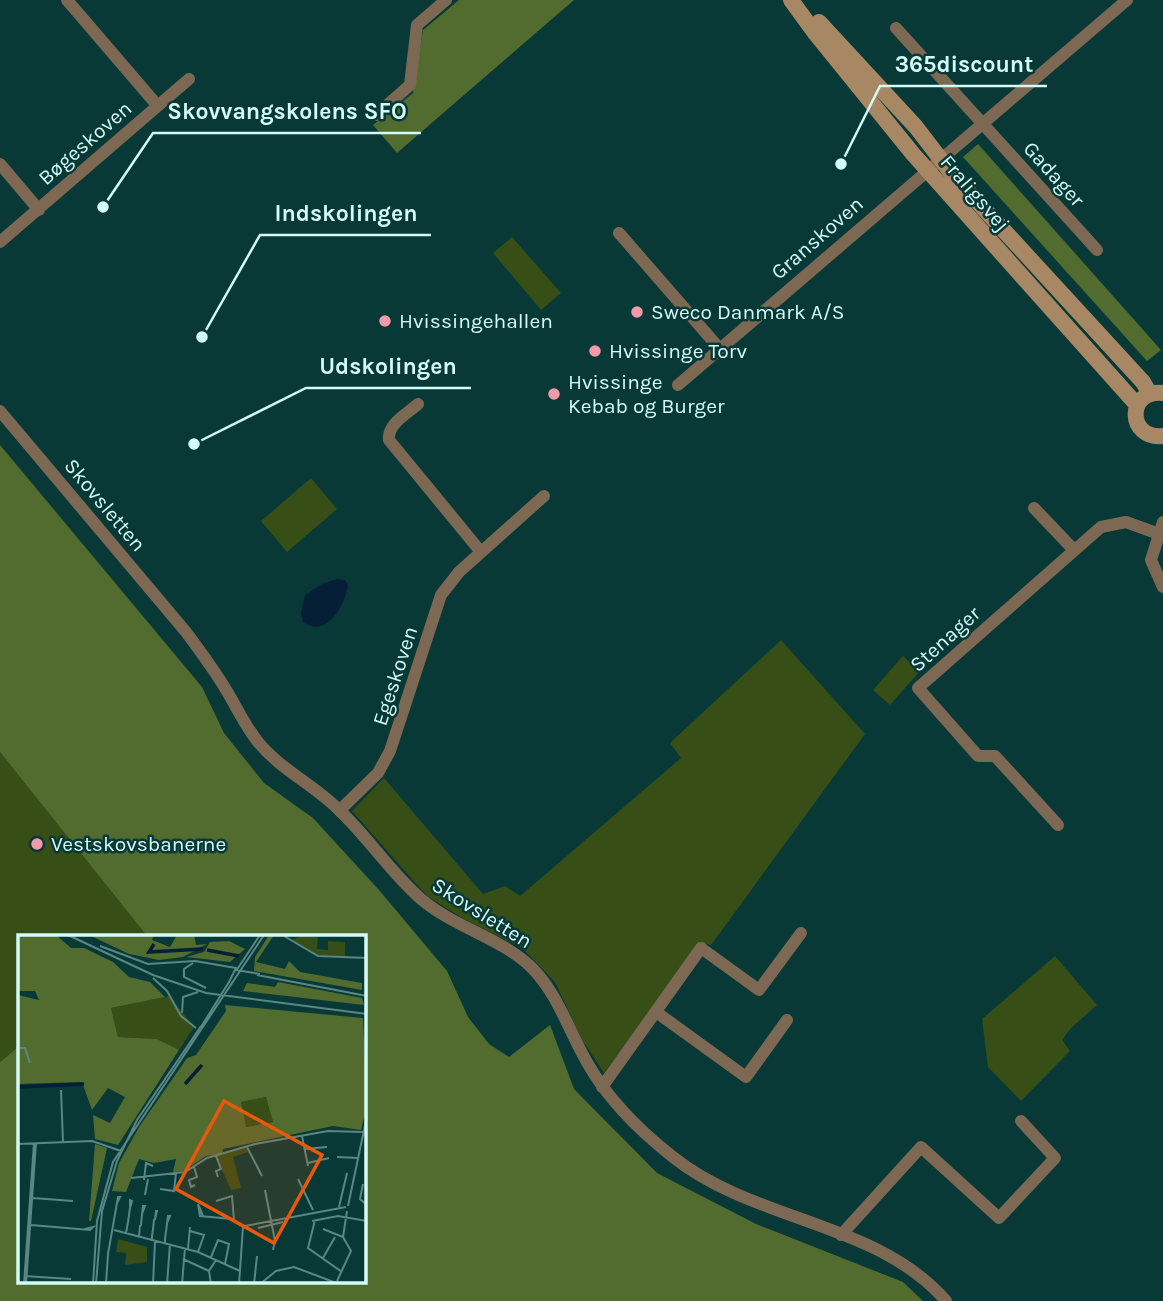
<svg xmlns="http://www.w3.org/2000/svg" width="1163" height="1301" viewBox="0 0 1163 1301" font-family="Karla,sans-serif">
<rect width="100%" height="100%" fill="#083936"/>
<path fill="#374e16" d="M 512,237 L 561,293 L 541,310 L 493,253 Z
M 311,478 L 337,509 L 287,552 L 261,521 Z
M 781,640 L 865,734 L 711,945 L 700,942 L 604,1073 L 581,1038 L 555,982 L 522,948 L 464,919 L 427,896 L 352,811 L 384,778 L 483,894 L 505,886 L 520,896 L 681,758 L 670,743 Z
M 903,656 L 920,671 L 890,705 L 873,690 Z
M 0,752 L 149,936 L 19,937 L 19,1046 L 0,1062 Z
M 1055,956 L 1097,1005 L 1071,1028 L 1062,1040 L 1070,1051 L 1021,1101 L 988,1067 L 982,1019 Z"/>
<path fill="#526c2f" d="M 459,0 L 574,0 L 397,153 L 373,125 L 413,93 L 423,30 Z
M 978,144 L 1161,350 L 1147,361 L 963,157 Z
M 0,445 L 202,687 L 224,733 L 264,783 L 313,818 L 379,890 L 447,971 L 468,1017 L 489,1044 L 509,1057 L 550,1025 L 574,1089 L 657,1173 L 756,1224 L 903,1282 L 923,1301 L 0,1301 L 0,1062 L 19,1046 L 19,1282 L 364,1282 L 364,937 L 148,937 L 0,752 Z"/>
<path fill="#051f37" d="M 337,579 L 345,580 L 348,586 C 344,606 327,639 303,622 L 301,613 L 305,595 L 322,584 Z"/>
<g fill="none" stroke-linecap="round" stroke-linejoin="round">
<path stroke="#7d6953" stroke-width="12" d="M 67,0 L 157,105
M 896,28 L 1097,250
M 376,115 L 410,85 L 417,25 L 446,0
M 0,164 L 39,210
M 619,233 L 719,348
M 0,242 L 189,79
M 678,385 L 1127,0
M 418,404 C 407,414 387,424 389,440 L 481,552
M 0,411 L 186,632 C 201,652 215,671 228,693 C 238,710 246,727 258,742 C 280,769 314,785 339,810 C 368,837 391,873 421,899 C 455,928 504,939 533,969 C 559,996 569,1032 588,1064 C 609,1101 640,1131 673,1157 C 756,1223 877,1221 946,1301
M 1034,508 L 1074,550
M 1163,522 L 1151,560 L 1163,587
M 340,810 L 378,773 L 390,751 L 441,595 L 459,572 L 544,496
M 1058,825 L 995,756 L 978,756 L 918,688 L 1101,527 L 1126,522 L 1159,534
M 656,1012 L 746,1077 L 787,1020
M 602,1087 L 701,948 L 759,990 L 801,933
M 841,1235 L 921,1147 L 999,1218 L 1055,1158 L 1021,1121"/>
<path stroke="#a88764" stroke-width="16" d="M 791,0 L 815,33 L 913,154 L 1137,405
M 819,22 L 916,127 L 952,174 L 1143,382 L 1150,394
M 1163,393 C 1126,389 1127,440 1163,436"/>
</g>
<g fill="#f39aa9" stroke="#083936" stroke-width="2.5">
<circle cx="637" cy="312" r="7"/>
<circle cx="385" cy="321" r="7"/>
<circle cx="595" cy="351" r="7"/>
<circle cx="554" cy="394" r="7"/>
<circle cx="37" cy="844" r="7"/>
</g>
<g text-anchor="middle" stroke-width="5" stroke-linejoin="round" paint-order="stroke">
<g font-size="21" fill="#d3fbf7" stroke="#083936">
<text transform="translate(85 143) rotate(-41)" y="7">Bøgeskoven</text>
<text transform="translate(1054 174) rotate(48)" y="7">Gadager</text>
<text transform="translate(975 193) rotate(49)" y="7">Fraligsvej</text>
<text transform="translate(817 238) rotate(-41)" y="7">Granskoven</text>
<text transform="translate(105 505) rotate(50)" y="7">Skovsletten</text>
<text transform="translate(945 639) rotate(-42)" y="7">Stenager</text>
<text transform="translate(395 676) rotate(-72)" y="7">Egeskoven</text>
<text transform="translate(482 913) rotate(32)" y="7">Skovsletten</text>
</g>
<g font-size="21" fill="#d3fbf7" stroke="#083936" text-anchor="start">
<text x="651" y="319">Sweco Danmark A/S</text>
<text x="399" y="328">Hvissingehallen</text>
<text x="609" y="358">Hvissinge Torv</text>
<text x="568" y="389">Hvissinge<tspan x="568" dy="24">Kebab og Burger</tspan></text>
<text x="51" y="851">Vestskovsbanerne</text>
</g>
</g>
<g transform="translate(18 935)">
<rect width="348" height="348" fill="#083936"/>
<path d="M 284,1 L 300,2 L 299,14 L 310,15 L 310,6 L 327,7 L 327,21 L 299,20 L 273,5 ZM 151,61 L 176,92 L 161,115 L 139,104 L 100,102 L 93,73 ZM 249,162 L 255,187 L 227,192 L 223,167 ZM 228,213 L 230,217 L 215,222 L 223,253 L 213,255 L 198,221 ZM 100,304 L 129,312 L 129,327 L 107,330 L 108,318 L 98,317 Z" fill="#374e16"/>
<path d="M 0,0 L 38,0 L 53,13 L 66,13 L 95,27 L 111,42 L 132,47 L 147,62 L 93,73 L 100,102 L 139,104 L 161,115 L 100,210 L 77,204 L 75,180 L 92,188 L 107,162 L 90,153 L 74,175 L 64,147 L 0,149 L 0,60 L 21,65 L 17,56 L 0,56 ZM 71,0 L 136,0 L 134,5 L 152,12 L 159,0 L 176,0 L 178,10 L 189,9 L 165,22 L 141,25 L 111,19 ZM 251,0 L 256,0 L 238,27 L 267,34 L 271,26 L 282,37 L 344,48 L 344,55 L 236,36 L 237,22 ZM 211,6 L 227,14 L 212,27 L 168,22 L 186,17 L 192,7 ZM 260,47 L 344,63 L 346,70 L 225,56 L 229,48 L 257,52 ZM 207,70 L 345,83 L 349,171 L 343,195 L 315,191 L 205,214 L 204,219 L 188,221 L 165,236 L 155,237 L 158,224 L 136,228 L 121,224 L 108,257 L 94,256 L 101,228 L 121,192 L 169,123 L 178,120 L 208,76 ZM 248,162 L 255,187 L 228,192 L 223,167 ZM 77,209 L 89,213 L 73,286 L 71,286 Z" fill="#526c2f" fill-rule="evenodd"/>
<path fill="none" stroke="#051f37" stroke-width="3.5" d="M 136,9 L 131,17 L 185,14M 189,15 L 221,21M 167,149 L 184,130M 0,152 L 66,149"/>
<path fill="none" stroke="#598783" stroke-width="2" d="M 50,0 L 135,40 L 188,58 L 349,79M 266,1 L 300,21 L 349,23M 82,11 L 130,29 L 177,26 L 218,33 L 210,49M 349,20 L 349,77M 175,28 L 166,34 L 166,42 L 188,53M 218,35 L 242,39M 218,36 L 242,0M 239,40 L 349,61M 135,43 L 149,56 L 163,81 L 178,93M 164,78 L 165,62 L 180,57M 183,92 L 211,47M 171,109 L 183,91M 0,113 L 7,113 L 12,128M 43,155 L 45,207M 284,201 L 290,231M 0,209 L 74,206 L 103,216M 229,212 L 244,241M 287,214 L 309,212M 198,221 L 203,234 L 198,236 L 200,242M 319,222 L 340,223M 290,228 L 311,223M 176,232 L 179,242 L 171,245 L 173,252 L 177,250M 113,243 L 167,237 L 189,223 L 237,209 L 310,196 L 345,197M 280,244 L 295,275M 126,245 L 128,228 L 135,231M 345,249 L 342,264 L 349,270M 128,254 L 127,260 L 130,244M 142,254 L 156,256 L 158,238M 247,255 L 257,306 L 255,315M 15,263 L 55,266M 198,266 L 214,261 L 216,285M 330,271 L 349,181M 321,272 L 329,238M 185,281 L 180,269 L 182,281 L 214,284 L 223,290M 297,285 L 290,313 L 324,337M 294,286 L 320,281 L 349,286M 13,290 L 72,295 L 75,292 L 67,294M 227,291 L 328,272M 240,293 L 265,287M 305,294 L 325,302M 96,295 L 180,317 L 222,336M 172,296 L 186,300 L 180,317M 108,298 L 110,287 L 112,273 L 112,265 L 114,266 L 112,273M 121,301 L 122,291 L 123,290 L 124,279 L 125,271 L 127,271 L 124,279M 325,302 L 329,276M 134,305 L 134,301 L 135,294 L 136,285 L 137,284 L 138,276 L 139,276 L 137,284M 147,308 L 147,304 L 150,281 L 152,281 L 149,288M 170,314 L 172,292M 193,322 L 200,305 L 211,309 L 207,329M 305,323 L 317,302M 165,324 L 191,336M 6,341 L 53,344M 319,346 L 333,316 L 325,302M 88,348 L 90,319 L 100,262 L 102,262 L 99,268M 6,349 L 16,208M 8,349 L 18,208M 75,349 L 79,286 L 95,227 L 246,0M 78,349 L 84,276 L 99,226 L 119,185 L 173,106M 135,349 L 137,306M 149,349 L 152,309M 164,349 L 167,313M 193,349 L 191,336 L 198,325M 221,349 L 225,292M 236,349 L 239,321M 242,349 L 258,336 L 276,332 L 321,349"/>
<path fill="#e8590c" fill-opacity="0.15" stroke="#e8590c" stroke-width="3.5" d="M 206,166 L 304,220 L 256,308 L 158,254 Z"/>
<rect width="348" height="348" fill="none" stroke="#d3fbf7" stroke-width="3.5"/>
</g>
<path fill="none" stroke="#d3fbf7" stroke-width="2.5" d="M841 164L880 86H1047M103 207L153 133H421M202 337L260 235H431M194 444L306 388H471"/>
<g fill="#d3fbf7" stroke="#083936" stroke-width="2.5">
<circle cx="841" cy="164" r="7"/>
<circle cx="103" cy="207" r="7"/>
<circle cx="202" cy="337" r="7"/>
<circle cx="194" cy="444" r="7"/>
</g>
<g font-size="23" text-anchor="middle" font-weight="bold" fill="#d3fbf7" stroke="#083936" stroke-width="5" stroke-linejoin="round" paint-order="stroke">
<text x="964" y="72">365discount</text>
<text x="287" y="119">Skovvangskolens SFO</text>
<text x="346" y="221">Indskolingen</text>
<text x="388" y="374">Udskolingen</text>
</g>
</svg>
